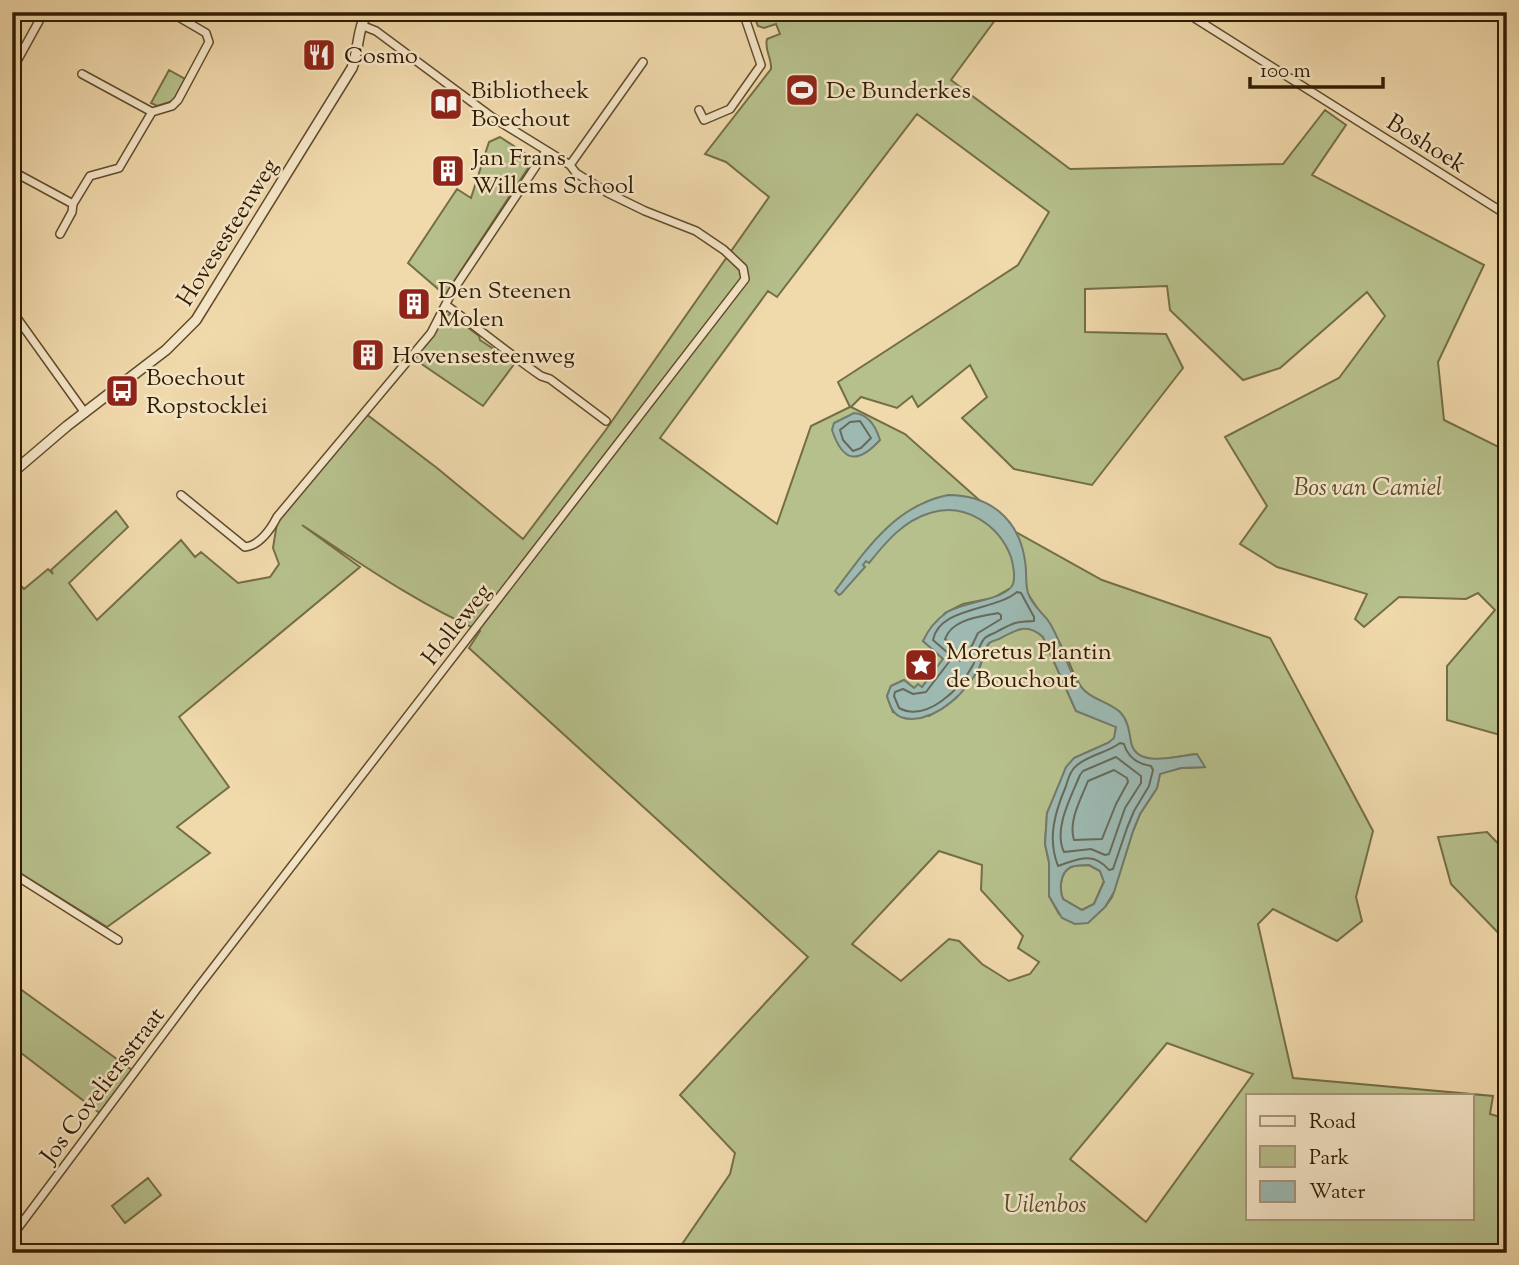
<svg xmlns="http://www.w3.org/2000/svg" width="1519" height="1265" viewBox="0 0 1519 1265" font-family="'Sorts Mill Goudy',serif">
<rect width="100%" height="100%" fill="#f0d9ab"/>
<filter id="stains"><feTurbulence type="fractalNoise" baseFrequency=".00286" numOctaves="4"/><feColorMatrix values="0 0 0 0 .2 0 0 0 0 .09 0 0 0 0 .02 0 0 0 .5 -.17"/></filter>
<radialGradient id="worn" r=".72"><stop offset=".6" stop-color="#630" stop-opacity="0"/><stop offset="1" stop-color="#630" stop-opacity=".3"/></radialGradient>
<path fill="#b6c08c" stroke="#746e46" stroke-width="2" fill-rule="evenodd" d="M 758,12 L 1001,12 L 951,80 L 1070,169 L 1283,164 L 1325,110 L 1346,125 L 1312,175 L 1484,265 L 1438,362 L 1444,420 L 1507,451 L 1507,737 L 1447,720 L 1447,666 L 1495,610 L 1478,593 L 1466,599 L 1399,597 L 1364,627 L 1355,619 L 1367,594 L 1277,567 L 1240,544 L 1267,506 L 1225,437 L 1339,378 L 1385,316 L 1367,292 L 1280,368 L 1243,380 L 1170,310 L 1167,286 L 1085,289 L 1085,332 L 1166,334 L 1183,368 L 1092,485 L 1014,469 L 962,418 L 987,397 L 970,365 L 918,407 L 912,396 L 897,408 L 861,397 L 851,407 L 905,434 L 1014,531 L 1102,580 L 1270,638 L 1373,831 L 1356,897 L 1362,921 L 1337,941 L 1273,909 L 1258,924 L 1293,1078 L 1493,1096 L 1490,1114 L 1507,1119 L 1507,1253 L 676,1253 L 730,1174 L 735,1153 L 680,1095 L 808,957 L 469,648 L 480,631 C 416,603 360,563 302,525 L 360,567 L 179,717 L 229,787 L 177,827 L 210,853 L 107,927 L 12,868 L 12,576 L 24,589 L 48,569 L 53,574 L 51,570 L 116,511 L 128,527 L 69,583 L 97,620 L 181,540 L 195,557 L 201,552 L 238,583 L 270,577 L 279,564 L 273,548 L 277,523 L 366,414 L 437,468 L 523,539 L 605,431 L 769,197 L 726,162 L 705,154 L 771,69 C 772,58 764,50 767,39 L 780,34 L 776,24 L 764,28 L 758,26 L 755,19 ZM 917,114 L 1049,212 L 1018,265 L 838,382 L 850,407 L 811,426 L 777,524 L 660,438 L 768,291 L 777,297 ZM 1009,589 L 1028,594 C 1040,613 1053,629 1063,649 C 1070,662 1073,676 1082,688 C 1092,701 1112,702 1122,715 C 1133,728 1125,749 1142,757 C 1153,763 1184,755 1196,754 L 1204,767 L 1181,768 L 1160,773 L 1157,788 L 1140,814 L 1133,831 L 1112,897 L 1105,907 L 1059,914 L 1049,896 L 1049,862 L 1045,844 L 1047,813 L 1074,758 L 1108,743 L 1115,738 L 1116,726 L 1076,711 L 1043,637 L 1036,630 L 1025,627 L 1016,628 L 989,643 L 979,669 L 956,698 L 939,710 L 929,716 L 893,712 L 887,696 L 891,686 L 904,680 L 914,688 L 922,687 L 944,658 L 923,641 L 945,613 L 963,604 L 993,598 ZM 939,851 L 982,865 L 981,890 L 1023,936 L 1018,948 L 1039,962 L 1030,974 L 1009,981 L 982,964 L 959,941 L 949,939 L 901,981 L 852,944 ZM 1167,1043 L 1253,1074 L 1146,1222 L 1070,1159 ZM 1248,1095 L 1472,1095 L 1472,1218 L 1248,1218 Z
M 169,70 L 185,79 L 173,101 L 157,106 L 151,103 Z
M 500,137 L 534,159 L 445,295 L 408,263 L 457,189 L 471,198 L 489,142 Z
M 450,314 L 479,336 L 480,340 L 515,363 L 483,406 L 413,358 L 427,344 L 444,316 Z
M 1487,832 L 1507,853 L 1507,942 L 1451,884 L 1438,837 Z
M 1089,865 L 1100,871 L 1104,881 L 1094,904 L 1082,910 L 1063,899 C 1059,889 1060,872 1071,867 C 1076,865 1084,865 1089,865 Z
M 12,983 L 132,1070 L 101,1114 L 12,1046 Z
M 148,1178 L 161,1195 L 125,1223 L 112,1206 Z"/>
<path fill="#9db9b2" stroke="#727a6b" stroke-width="2" fill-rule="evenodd" d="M 854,413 C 869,414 876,427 880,440 C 858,464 843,463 832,430 L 834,423 Z
M 948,495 C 990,495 1019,519 1025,561 C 1027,571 1025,583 1028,593 C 1031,603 1040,611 1047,619 C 1063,640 1065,671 1084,690 C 1093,700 1109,702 1120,712 C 1128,720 1129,731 1131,742 C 1136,769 1177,756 1197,754 L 1205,767 L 1181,768 L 1160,774 L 1157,788 L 1140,814 L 1133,831 L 1114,892 L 1105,907 L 1088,923 L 1075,924 L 1062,918 L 1049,896 L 1049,862 L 1045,844 L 1047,813 L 1066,767 L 1074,758 L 1108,743 L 1114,738 L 1116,727 L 1076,711 L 1043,637 C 1027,622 1016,630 999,639 C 996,640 992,641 989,643 C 984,649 982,661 979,668 C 966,692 940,718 912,719 C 895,719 891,710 887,696 L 891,686 L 904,680 L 914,688 L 918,684 L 922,687 L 943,659 L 923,641 C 928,630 936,620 946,613 C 961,602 1007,600 1013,584 C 1016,576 1013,565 1011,557 C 999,525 965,502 930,513 C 903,521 886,542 869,563 L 866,561 L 863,565 L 865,567 L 841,594 L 839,595 L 835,591 C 866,550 894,506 948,495 ZM 1089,865 L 1100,871 L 1104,882 L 1094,904 L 1082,910 L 1063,899 C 1059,889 1060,872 1071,867 C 1076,865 1084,865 1089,865 Z"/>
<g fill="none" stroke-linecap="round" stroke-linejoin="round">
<path stroke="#676a5a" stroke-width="2" d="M 860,421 L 871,438 L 861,448 L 853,451 L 843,440 L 840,430 L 850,422 Z
M 1017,592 L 1021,593 L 1034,617 L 1034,621 C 1015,622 1015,622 998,631 C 994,634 987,635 984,639 C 978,646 977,657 973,665 C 961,688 927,723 899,708 L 894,696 L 895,692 L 903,689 L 913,694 L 926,692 L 949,662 L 948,653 L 933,640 C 939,607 995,611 1017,592 Z
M 998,613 L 1001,615 L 1001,619 L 978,633 L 965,660 L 960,661 L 955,648 L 945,639 C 952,619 979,617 998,613 Z
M 1120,743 L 1124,744 C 1128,758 1138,764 1151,766 L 1153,770 L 1149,786 L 1134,811 L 1127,828 L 1113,869 L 1109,870 C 1093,850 1076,860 1058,866 C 1047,838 1055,812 1066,786 C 1068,779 1070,771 1076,766 C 1088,755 1107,753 1120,743 Z
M 1116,757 L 1141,776 L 1141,783 L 1125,808 L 1109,854 L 1105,855 L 1091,849 L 1064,852 C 1053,829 1071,797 1080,775 L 1083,771 Z
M 1114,770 L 1127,778 L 1128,782 L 1116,804 L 1102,839 L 1074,840 C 1068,821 1081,799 1088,781 Z"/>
<defs>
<path id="minor" d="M 1185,12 L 1507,215
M 12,70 L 44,12
M 82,74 L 152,112
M 699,110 L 704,120 L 730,109 L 761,65 L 743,12
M 570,165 L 643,62
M 12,171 L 73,204 L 90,176 L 119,168 L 152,112 L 172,106 L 178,100 L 209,42 L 206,33 L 170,12
M 60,234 L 72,212 L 73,204
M 446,305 C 478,328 508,353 541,376 L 550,379 L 606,421
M 12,311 L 85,413
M 181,495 L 245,547 C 259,546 271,529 277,517 L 431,333 L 452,292 L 546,151
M 12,873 L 118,940
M 12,1236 L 196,990 L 745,279 L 743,268 L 724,250 L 696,231 L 645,211 L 608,193 L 576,173 L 570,165 L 492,117 L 376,31 L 361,25"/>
<path id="tertiary" d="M 12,473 L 67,426 L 166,350 L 196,320 L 352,68 C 359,50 357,28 368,12"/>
</defs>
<use href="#minor" stroke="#614b2c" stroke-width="10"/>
<use href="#tertiary" stroke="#614b2c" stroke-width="12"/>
<use href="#minor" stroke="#f5e6c8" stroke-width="7"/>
<use href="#tertiary" stroke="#f5e6c8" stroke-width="9"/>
</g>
<defs>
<symbol id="restaurant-square" viewBox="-11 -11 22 22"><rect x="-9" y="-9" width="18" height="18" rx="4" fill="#8f2418" stroke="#f5e6c8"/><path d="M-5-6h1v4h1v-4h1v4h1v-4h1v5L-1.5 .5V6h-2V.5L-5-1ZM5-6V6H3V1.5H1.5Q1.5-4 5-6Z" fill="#fff"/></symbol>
<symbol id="stadium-square" viewBox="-11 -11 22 22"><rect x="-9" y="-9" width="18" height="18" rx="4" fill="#8f2418" stroke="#f5e6c8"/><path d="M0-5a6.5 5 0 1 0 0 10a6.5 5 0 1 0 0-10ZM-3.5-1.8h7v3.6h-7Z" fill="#fff"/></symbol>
<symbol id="library-square" viewBox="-11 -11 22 22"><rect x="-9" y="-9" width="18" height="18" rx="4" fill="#8f2418" stroke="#f5e6c8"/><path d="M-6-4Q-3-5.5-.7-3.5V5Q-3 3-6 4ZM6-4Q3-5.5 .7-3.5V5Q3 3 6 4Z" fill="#fff"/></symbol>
<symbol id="building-square" viewBox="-11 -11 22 22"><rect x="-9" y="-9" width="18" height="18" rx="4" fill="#8f2418" stroke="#f5e6c8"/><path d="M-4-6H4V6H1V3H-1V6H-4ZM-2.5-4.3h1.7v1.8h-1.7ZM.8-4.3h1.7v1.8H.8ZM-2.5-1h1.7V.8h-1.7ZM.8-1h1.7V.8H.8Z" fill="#fff"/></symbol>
<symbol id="bus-square" viewBox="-11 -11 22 22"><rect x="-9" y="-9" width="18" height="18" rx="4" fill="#8f2418" stroke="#f5e6c8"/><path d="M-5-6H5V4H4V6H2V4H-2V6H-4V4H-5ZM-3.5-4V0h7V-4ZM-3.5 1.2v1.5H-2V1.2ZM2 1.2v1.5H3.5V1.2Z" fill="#fff"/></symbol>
<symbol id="sight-square" viewBox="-11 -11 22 22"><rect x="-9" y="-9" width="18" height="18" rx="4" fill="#8f2418" stroke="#f5e6c8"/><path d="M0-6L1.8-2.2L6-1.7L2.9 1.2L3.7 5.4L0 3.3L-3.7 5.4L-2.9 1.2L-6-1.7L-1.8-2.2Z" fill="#fff"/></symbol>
</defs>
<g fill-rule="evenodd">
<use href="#restaurant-square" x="300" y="36" width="38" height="38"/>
<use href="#stadium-square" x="783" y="71" width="38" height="38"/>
<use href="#library-square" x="427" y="85" width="38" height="38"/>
<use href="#building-square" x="429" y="152" width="38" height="38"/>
<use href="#building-square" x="395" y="285" width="38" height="38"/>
<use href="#building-square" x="349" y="336" width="38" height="38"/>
<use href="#bus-square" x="103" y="372" width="38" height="38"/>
<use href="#sight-square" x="902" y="646" width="38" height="38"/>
</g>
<g text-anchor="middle" stroke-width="5" stroke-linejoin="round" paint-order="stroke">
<g font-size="24" fill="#311c01" stroke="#f5e6c8" text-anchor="start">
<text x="344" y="63">Cosmo</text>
<text x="471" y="98">Bibliotheek<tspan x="471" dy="28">Boechout</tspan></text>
<text x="826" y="98">De Bunderkes</text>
<text x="472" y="165">Jan Frans<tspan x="472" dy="28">Willems School</tspan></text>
<text x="438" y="298">Den Steenen<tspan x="438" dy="28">Molen</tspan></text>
<text x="392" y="363">Hovensesteenweg</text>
<text x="146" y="385">Boechout<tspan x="146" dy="28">Ropstocklei</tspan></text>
<text x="946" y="659">Moretus Plantin<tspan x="946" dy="28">de Bouchout</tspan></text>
</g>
<g font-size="24" fill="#311c01" stroke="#f5e6c8">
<text transform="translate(1427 143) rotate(32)" y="8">Boshoek</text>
<text transform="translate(227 232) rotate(-58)" y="8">Hovesesteenweg</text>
<text transform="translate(456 624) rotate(-52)" y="8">Holleweg</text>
<text transform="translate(102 1085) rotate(-53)" y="8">Jos Coveliersstraat</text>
</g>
<g font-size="24" font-style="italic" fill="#594d2b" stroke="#f5e6c8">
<text x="1368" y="495">Bos van Camiel</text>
<text x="1045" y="1212">Uilenbos</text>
</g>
</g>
<rect width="1519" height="1265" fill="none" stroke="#f0d9ab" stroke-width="42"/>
<rect x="14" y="14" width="1491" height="1237" fill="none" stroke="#311c01" stroke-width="3.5"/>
<rect x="21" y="21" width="1477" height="1223" fill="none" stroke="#311c01" stroke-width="2"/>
<rect x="1246" y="1094" width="228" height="126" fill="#f5e6c8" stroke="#a79578" stroke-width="2"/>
<rect x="1260" y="1116" width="35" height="10" fill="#f5e6c8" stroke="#a79578" stroke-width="2"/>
<text x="1309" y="1128" font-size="21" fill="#311c01">Road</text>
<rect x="1260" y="1146" width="35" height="21" fill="#b6c08c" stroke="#a79578" stroke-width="2"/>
<text x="1309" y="1164" font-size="21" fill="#311c01">Park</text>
<rect x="1260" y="1181" width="35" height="21" fill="#9db9b2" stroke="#a79578" stroke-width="2"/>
<text x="1309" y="1198" font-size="21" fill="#311c01">Water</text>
<path d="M1250 77v10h133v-10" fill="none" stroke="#311c01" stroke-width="3.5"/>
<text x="1260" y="77" font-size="21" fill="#311c01" stroke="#f5e6c8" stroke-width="5" paint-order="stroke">100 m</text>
<rect width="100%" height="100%" filter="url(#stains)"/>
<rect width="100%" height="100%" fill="url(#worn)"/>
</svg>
